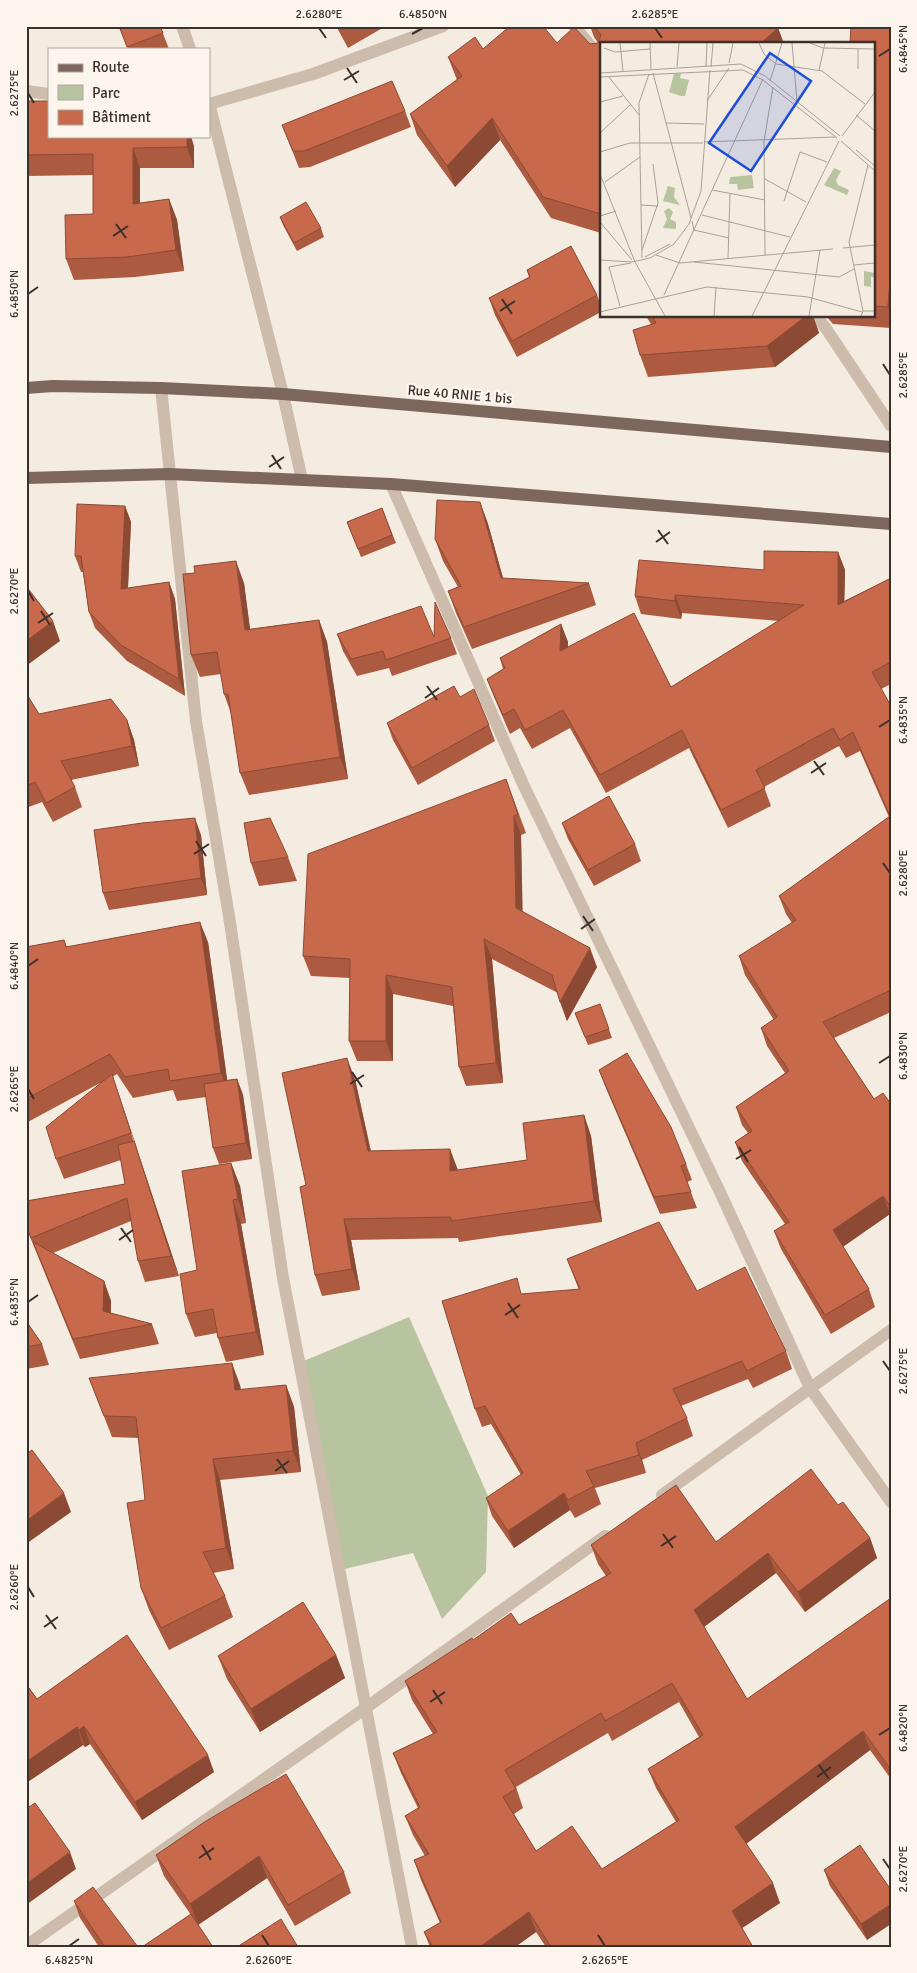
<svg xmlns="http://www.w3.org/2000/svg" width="917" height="1973" viewBox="0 0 917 1973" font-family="Signika,sans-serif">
<rect width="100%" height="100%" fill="#f4ebe1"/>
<path fill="#b8c4a0" d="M 409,1317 L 488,1496 L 486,1572 L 442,1619 L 413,1553 L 340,1570 L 299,1363 Z"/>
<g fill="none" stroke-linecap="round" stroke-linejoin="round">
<path stroke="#cdbbac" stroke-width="12" d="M 182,26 L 190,49
M 574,26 L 601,58
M 26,91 L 49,94
M 209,103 L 283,394 L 302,480
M 209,104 L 313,74 L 443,26
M 816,316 L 827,330 L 891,426
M 161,388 L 196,721 L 229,916 L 283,1278 L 412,1947
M 391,484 L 523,784 L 720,1192 L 810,1388 L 891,1502
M 662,1495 L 891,1330
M 26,1946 L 367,1707 L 605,1536"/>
<path stroke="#7d675c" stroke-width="12" d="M 26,388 L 53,386 L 161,388 L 283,394 L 891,447
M 26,478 L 169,474 L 391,484 L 891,524"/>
</g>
<path fill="#ac5a40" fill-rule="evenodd" d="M 119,26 L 160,26 L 169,49 L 128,49 Z
M 336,26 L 386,26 L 348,48 Z
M 590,26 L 777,26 L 778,28 L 784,44 L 601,44 L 601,233 L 551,218 L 500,140 L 455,187 L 417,135 L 410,114 L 457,80 L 448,57 L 483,49 L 557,43 L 590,44 L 598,43 L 594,37 Z
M 891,26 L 891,328 L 833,324 L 826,316 L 873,316 L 873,44 Z
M 26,101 L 194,146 L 194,168 L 140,168 L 140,203 L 169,199 L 177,220 L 184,271 L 135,277 L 74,280 L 66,259 L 93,214 L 93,175 L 26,176 Z
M 405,111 L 411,127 L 310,167 L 299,168 L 282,125 Z
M 280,217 L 321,228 L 324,237 L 297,251 L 283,225 Z
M 527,270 L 597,295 L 601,306 L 601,312 L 517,357 L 495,315 L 489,298 L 529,277 Z
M 646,316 L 813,316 L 819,333 L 775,367 L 648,377 L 640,355 L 651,324 Z
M 480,502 L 488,524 L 503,578 L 589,583 L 596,605 L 472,649 L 456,613 L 448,591 L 458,587 L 443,561 L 435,539 Z
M 125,506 L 131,522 L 128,588 L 169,582 L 175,599 L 185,696 L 127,661 L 95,628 L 89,612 L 83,572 L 81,572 L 75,556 Z
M 382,508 L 396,543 L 361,557 L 347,522 Z
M 838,552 L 845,570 L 844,601 L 891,578 L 891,684 L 881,689 L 891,706 L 891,1012 L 834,1038 L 874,1099 L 891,1104 L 891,1215 L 890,1214 L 843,1246 L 869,1289 L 875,1307 L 831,1334 L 781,1249 L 774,1231 L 785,1224 L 742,1161 L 735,1142 L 748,1133 L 742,1125 L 736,1107 L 785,1073 L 767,1046 L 761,1028 L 774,1020 L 745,975 L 739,956 L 792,923 L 786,914 L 779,896 L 889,817 L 860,751 L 846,758 L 839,746 L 764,787 L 771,806 L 728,828 L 689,748 L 606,793 L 570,728 L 532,749 L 520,728 L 510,734 L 494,697 L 487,679 L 503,669 L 500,658 L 561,624 L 568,642 L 568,647 L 671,687 L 779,621 L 682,613 L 681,619 L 641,614 L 635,596 L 764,570 Z
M 244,583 L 250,629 L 319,620 L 327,642 L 348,779 L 249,795 L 240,773 L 232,716 L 224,694 L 221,674 L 200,677 L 191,655 Z
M 337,634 L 451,638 L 457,654 L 392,676 L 389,668 L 357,676 L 343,651 Z
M 26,693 L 39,714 L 127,720 L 134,740 L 139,766 L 71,780 L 75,787 L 82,807 L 53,822 L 42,802 L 26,808 Z
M 460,697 L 489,725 L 495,741 L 418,785 L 393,740 L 387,723 Z
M 506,779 L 526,833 L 521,835 L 522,912 L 597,967 L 567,1021 L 558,993 L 492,959 L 503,1083 L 466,1086 L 459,1067 L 453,1006 L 393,994 L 393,1061 L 357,1061 L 349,1041 L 350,978 L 311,976 L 303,956 Z
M 562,823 L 635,844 L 641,861 L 594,886 L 568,839 Z
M 201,835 L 207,895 L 109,910 L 103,893 Z
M 288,857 L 297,881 L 259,886 L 251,863 Z
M 64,940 L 67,947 L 208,942 L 227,1080 L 237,1079 L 243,1095 L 252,1159 L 219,1164 L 213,1148 L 206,1097 L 177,1101 L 173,1090 L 133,1098 L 117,1074 L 112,1077 L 179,1276 L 145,1282 L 138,1261 L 131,1221 L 53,1253 L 104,1281 L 111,1301 L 111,1313 L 152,1324 L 159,1344 L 80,1359 L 26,1227 L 26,1201 L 125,1184 L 121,1160 L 64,1179 L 56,1159 L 100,1083 L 26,1123 L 26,947 Z
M 600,1004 L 612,1038 L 588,1045 L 575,1013 Z
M 599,1070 L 686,1164 L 692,1180 L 687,1182 L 697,1208 L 660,1214 L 605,1086 Z
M 355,1079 L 371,1151 L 458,1170 L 527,1160 L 584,1115 L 591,1136 L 602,1222 L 459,1242 L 458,1238 L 351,1240 L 360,1290 L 322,1296 L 315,1275 L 306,1185 Z
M 231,1163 L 240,1186 L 246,1223 L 241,1224 L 264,1355 L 226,1362 L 218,1338 L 217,1333 L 195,1337 L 186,1314 L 197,1270 Z
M 567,1259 L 697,1291 L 786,1351 L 792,1369 L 753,1388 L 748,1379 L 681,1406 L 687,1418 L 693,1436 L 642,1460 L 646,1473 L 595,1488 L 601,1504 L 575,1518 L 570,1510 L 514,1548 L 492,1516 L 486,1498 L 521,1475 L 491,1424 L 482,1427 L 475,1409 L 522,1294 L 579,1290 Z
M 26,1321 L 42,1344 L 49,1365 L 26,1369 Z
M 89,1378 L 240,1385 L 241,1390 L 286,1385 L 294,1407 L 301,1472 L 220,1480 L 234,1569 L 213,1573 L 225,1596 L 233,1617 L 169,1650 L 149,1610 L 141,1588 L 145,1500 L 139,1438 L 112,1437 Z
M 838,1505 L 870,1538 L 877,1558 L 805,1612 L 776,1573 L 704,1627 L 747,1699 L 891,1598 L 891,1779 L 870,1750 L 746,1844 L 780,1903 L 742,1928 L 753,1947 L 546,1947 L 536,1932 L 515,1947 L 430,1947 L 424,1932 L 440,1923 L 421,1880 L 414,1860 L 425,1856 L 413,1835 L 405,1816 L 418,1808 L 401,1773 L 393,1753 L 433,1734 L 412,1700 L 405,1681 L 473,1640 L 519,1625 L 606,1576 L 598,1564 L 591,1545 L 716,1542 ZM 679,1702 L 699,1737 L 648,1769 L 656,1788 L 676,1822 L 602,1869 L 536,1851 L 514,1814 L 523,1808 L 516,1787 L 608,1733 L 612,1741 Z
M 336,1655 L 345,1678 L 260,1732 L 227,1679 L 218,1656 Z
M 26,1684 L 37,1699 L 214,1772 L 142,1820 L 90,1744 L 85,1747 L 83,1745 L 29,1781 L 26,1776 Z
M 206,1821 L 344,1872 L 351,1893 L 295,1926 L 267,1878 L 198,1925 L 164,1876 L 156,1855 Z
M 860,1845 L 867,1940 L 830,1886 L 824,1870 Z
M 74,1901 L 138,1947 L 99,1947 L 80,1918 Z"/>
<path fill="#8c4a34" d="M 778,28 L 784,44 L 760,44 Z
M 492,118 L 500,140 L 455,187 L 447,166 Z
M 187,136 L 191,136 L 194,146 L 194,168 L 187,147 Z
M 133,148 L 140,168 L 140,225 L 133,204 Z
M 169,199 L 177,220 L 184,271 L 176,250 Z
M 891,263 L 891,315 L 888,307 Z
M 806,316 L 813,316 L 819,333 L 775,367 L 767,346 Z
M 480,502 L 488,524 L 509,600 L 501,578 Z
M 125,506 L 131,522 L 127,606 L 121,589 Z
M 838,552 L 845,570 L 844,623 L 838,605 Z
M 236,561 L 244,583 L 253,652 L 245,630 Z
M 169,582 L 175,599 L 185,696 L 179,679 Z
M 675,595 L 682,613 L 681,619 L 675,601 Z
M 319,620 L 327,642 L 348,779 L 340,757 Z
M 53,621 L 60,641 L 26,666 L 26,641 Z
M 561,624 L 568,642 L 566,669 L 560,651 Z
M 127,720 L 134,740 L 139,766 L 132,746 Z
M 514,816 L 521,835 L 523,928 L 516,908 Z
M 195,818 L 201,835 L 207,895 L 201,878 Z
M 200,922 L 208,942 L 229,1093 L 221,1073 Z
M 484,939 L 492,959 L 503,1083 L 496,1063 Z
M 590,948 L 597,967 L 567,1021 L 560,1002 Z
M 386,975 L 393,994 L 393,1061 L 386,1041 Z
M 347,1058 L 355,1079 L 375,1172 L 368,1151 Z
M 112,1074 L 119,1095 L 139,1154 L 131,1133 Z
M 237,1079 L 243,1095 L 252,1159 L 246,1143 Z
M 584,1115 L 591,1136 L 602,1222 L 594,1201 Z
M 134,1141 L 141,1161 L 179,1276 L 171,1256 Z
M 450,1149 L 458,1170 L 450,1171 Z
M 231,1163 L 240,1186 L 246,1223 L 238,1199 Z
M 883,1196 L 890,1214 L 840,1249 L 833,1230 Z
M 233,1200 L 241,1224 L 264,1355 L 256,1332 Z
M 344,1219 L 351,1240 L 360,1290 L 352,1269 Z
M 104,1281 L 111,1301 L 110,1331 L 103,1311 Z
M 232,1363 L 240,1385 L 243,1412 L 235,1390 Z
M 286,1385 L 294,1407 L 301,1472 L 293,1451 Z
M 636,1443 L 642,1460 L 646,1473 L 639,1455 Z
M 213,1459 L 220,1480 L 234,1569 L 226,1548 Z
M 64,1493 L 71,1512 L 26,1544 L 26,1521 Z
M 564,1493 L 570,1510 L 514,1548 L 508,1531 Z
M 870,1538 L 877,1558 L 805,1612 L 798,1592 Z
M 768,1553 L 776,1573 L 701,1629 L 694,1610 Z
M 26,1651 L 29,1658 L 26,1661 Z
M 336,1655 L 345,1678 L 260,1732 L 251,1709 Z
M 84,1726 L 90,1744 L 85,1747 L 79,1730 Z
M 77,1727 L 83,1745 L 29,1781 L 26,1772 L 26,1762 Z
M 863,1731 L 870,1750 L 742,1847 L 735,1827 Z
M 208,1755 L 214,1772 L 142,1820 L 135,1802 Z
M 70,1852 L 76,1869 L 26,1905 L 26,1884 Z
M 259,1856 L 267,1878 L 198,1925 L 190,1904 Z
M 773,1883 L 780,1903 L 739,1930 L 732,1911 Z
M 891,1904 L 891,1924 L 867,1940 L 861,1924 Z
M 529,1912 L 536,1932 L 515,1947 L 482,1947 L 481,1946 Z"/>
<path fill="#c8694b" stroke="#8c4a34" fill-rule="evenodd" d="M 119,26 L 160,26 L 163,33 L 127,47 Z
M 340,26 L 346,26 L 341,29 Z
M 510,26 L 543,26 L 557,43 L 574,27 L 590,44 L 598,43 L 601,35 L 594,26 L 777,26 L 778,28 L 760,44 L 601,44 L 601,214 L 543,197 L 492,118 L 447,166 L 410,114 L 462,76 L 448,57 L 475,37 L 483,49 Z
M 851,26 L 891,26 L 891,263 L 888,307 L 873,306 L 873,44 L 850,44 Z
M 392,81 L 405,111 L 304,151 L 293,151 L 282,125 Z
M 26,101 L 49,101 L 49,136 L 187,136 L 187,147 L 133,148 L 133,204 L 169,199 L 176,250 L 127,257 L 66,259 L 65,215 L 93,214 L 93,154 L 26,155 Z
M 306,202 L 321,228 L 294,243 L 280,217 Z
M 571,246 L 597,295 L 512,341 L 489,298 L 530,277 L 527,270 Z
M 652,316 L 806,316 L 767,346 L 640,355 L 633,330 L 656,323 Z
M 437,500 L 480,502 L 501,578 L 589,583 L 464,627 L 448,591 L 461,586 L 435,539 Z
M 77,504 L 125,506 L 121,589 L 169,582 L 179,679 L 121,645 L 89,612 L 81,556 L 75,556 Z
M 382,508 L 392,535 L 358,549 L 347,522 Z
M 764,551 L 838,552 L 838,605 L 891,578 L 891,662 L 872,672 L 891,706 L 891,990 L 823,1022 L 874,1099 L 883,1093 L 891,1104 L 891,1207 L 883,1196 L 833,1230 L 869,1289 L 825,1315 L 774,1231 L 789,1222 L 735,1142 L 752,1131 L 736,1107 L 789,1071 L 761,1028 L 777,1017 L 739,956 L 796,920 L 779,896 L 890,816 L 853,732 L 840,740 L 833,728 L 756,770 L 765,788 L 721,810 L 682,730 L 600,775 L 563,710 L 525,730 L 514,709 L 503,715 L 487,679 L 505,668 L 500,658 L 561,624 L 560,651 L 634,613 L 671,687 L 804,605 L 675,595 L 675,601 L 635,596 L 639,560 L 764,570 Z
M 236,561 L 245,630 L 319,620 L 340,757 L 240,773 L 228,694 L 224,694 L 217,652 L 191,655 L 183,574 L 195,573 L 194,566 Z
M 26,586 L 53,621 L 26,641 Z
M 435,602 L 451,638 L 386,660 L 383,651 L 351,659 L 337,634 L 421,606 L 434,637 Z
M 454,686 L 460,697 L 474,689 L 489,725 L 412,768 L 387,723 Z
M 26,693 L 39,714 L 111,699 L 127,720 L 132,746 L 61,761 L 75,787 L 46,803 L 35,782 L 26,786 Z
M 506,779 L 518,814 L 514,816 L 516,908 L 590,948 L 560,1002 L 552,975 L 484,939 L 496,1063 L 459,1067 L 452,987 L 386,975 L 386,1041 L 349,1041 L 350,959 L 303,956 L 308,854 Z
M 609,796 L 635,844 L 588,870 L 562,823 Z
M 195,818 L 201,878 L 103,893 L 94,830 L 142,823 Z
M 270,818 L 288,857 L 251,863 L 244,823 Z
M 200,922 L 221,1073 L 170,1081 L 168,1069 L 125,1077 L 110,1054 L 26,1099 L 26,947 L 64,940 L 66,947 Z
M 600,1004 L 609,1029 L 585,1037 L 575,1013 Z
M 627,1053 L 671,1127 L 686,1164 L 681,1166 L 691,1192 L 654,1197 L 599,1070 Z
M 347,1058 L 368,1151 L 450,1149 L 450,1171 L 527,1160 L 523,1123 L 584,1115 L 594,1201 L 451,1221 L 451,1217 L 344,1219 L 352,1269 L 315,1275 L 300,1187 L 306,1185 L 282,1073 Z
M 112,1074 L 131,1133 L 56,1159 L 46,1127 Z
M 237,1079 L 246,1143 L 213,1148 L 204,1084 Z
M 134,1141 L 171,1256 L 138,1261 L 127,1198 L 31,1238 L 26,1225 L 26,1201 L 125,1184 L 118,1145 Z
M 231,1163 L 238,1199 L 233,1200 L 256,1332 L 218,1338 L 213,1309 L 186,1314 L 180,1274 L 197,1270 L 182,1171 Z
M 659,1222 L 697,1291 L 745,1267 L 786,1351 L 747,1371 L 742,1361 L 673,1389 L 687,1418 L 636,1443 L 639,1455 L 586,1471 L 594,1486 L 568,1500 L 564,1493 L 508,1531 L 486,1498 L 523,1473 L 485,1406 L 475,1409 L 442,1301 L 517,1278 L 521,1294 L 580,1289 L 567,1259 Z
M 33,1242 L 104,1281 L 103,1311 L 152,1324 L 73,1339 Z
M 26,1321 L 42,1344 L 26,1347 Z
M 232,1363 L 235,1390 L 286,1385 L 293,1451 L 213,1459 L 226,1548 L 203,1552 L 225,1596 L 161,1628 L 141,1588 L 127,1503 L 145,1500 L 136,1417 L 104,1416 L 89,1378 Z
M 32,1450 L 64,1493 L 26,1521 L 26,1454 Z
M 811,1469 L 838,1505 L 843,1502 L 870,1538 L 798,1592 L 768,1553 L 694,1610 L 747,1699 L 891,1598 L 891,1770 L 863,1731 L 735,1827 L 773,1883 L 732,1911 L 753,1947 L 551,1947 L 529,1912 L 481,1946 L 482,1947 L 433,1947 L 424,1932 L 441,1922 L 414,1860 L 429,1854 L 405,1816 L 420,1807 L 393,1753 L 437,1732 L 405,1681 L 472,1638 L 473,1640 L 511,1613 L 519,1625 L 611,1573 L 591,1545 L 676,1485 L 716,1542 ZM 672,1683 L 703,1735 L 648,1769 L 679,1820 L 602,1869 L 572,1826 L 536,1851 L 503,1797 L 516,1789 L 505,1770 L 601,1713 L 605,1721 Z
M 303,1602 L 336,1655 L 251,1709 L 218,1656 Z
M 127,1635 L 208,1755 L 135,1802 L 84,1726 L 79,1730 L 77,1727 L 26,1762 L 26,1684 L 37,1699 Z
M 286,1774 L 344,1872 L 288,1905 L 259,1856 L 190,1904 L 156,1855 L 206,1821 Z
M 35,1803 L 70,1852 L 26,1884 L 26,1809 Z
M 860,1845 L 891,1890 L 891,1904 L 861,1924 L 824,1870 Z
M 93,1887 L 138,1947 L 105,1947 L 74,1901 Z
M 191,1914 L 213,1947 L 142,1947 Z
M 281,1919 L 298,1947 L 237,1947 Z"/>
<path fill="none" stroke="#3b302b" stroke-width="2" d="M 319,28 L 326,38M 655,28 L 662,38M 412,34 L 423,28M 879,56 L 890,49M 347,68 L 357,83M 344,80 L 359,71M 28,93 L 34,103M 116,224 L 126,238M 113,236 L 128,226M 28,294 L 38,287M 502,299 L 512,314M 500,311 L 515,301M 883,364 L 890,375M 272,455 L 281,469M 269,467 L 284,457M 658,530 L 668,544M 656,542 L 670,532M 28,591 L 34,601M 41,611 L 50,625M 38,623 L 53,613M 427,686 L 437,700M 425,698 L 439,688M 879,727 L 890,720M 814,761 L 824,775M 811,773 L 826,763M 196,841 L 206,856M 194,854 L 209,844M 883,863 L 890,873M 583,916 L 593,931M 581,929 L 595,919M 28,966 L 38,959M 879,1063 L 890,1056M 352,1072 L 362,1087M 350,1084 L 364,1075M 28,1089 L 34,1099M 739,1147 L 748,1162M 736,1159 L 751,1150M 121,1228 L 131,1242M 119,1240 L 133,1230M 28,1302 L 38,1295M 508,1303 L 518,1318M 505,1315 L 520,1305M 883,1361 L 890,1371M 277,1459 L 287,1473M 275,1471 L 289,1461M 663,1534 L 673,1548M 661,1546 L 676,1536M 28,1587 L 34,1597M 46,1615 L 56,1629M 44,1627 L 58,1617M 433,1690 L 442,1704M 430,1702 L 445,1692M 879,1735 L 890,1728M 819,1765 L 829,1779M 817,1777 L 831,1767M 202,1845 L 211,1860M 199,1858 L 214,1848M 883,1859 L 890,1869M 262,1935 L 269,1946M 598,1935 L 605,1946M 69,1946 L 79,1939"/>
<g text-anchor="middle" stroke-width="5" stroke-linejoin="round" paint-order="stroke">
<g font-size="14" fill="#3b302b" stroke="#fbf5ee">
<text transform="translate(460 394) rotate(5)" y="5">Rue 40 RNIE 1 bis</text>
</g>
</g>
<g transform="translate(600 42)">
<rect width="275" height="275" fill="#f4ebe1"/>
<path d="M 81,31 L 80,36 L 89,38 L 85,54 L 81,54 L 69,50 L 74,32 ZM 234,126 L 241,129 L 236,138 L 238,143 L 249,148 L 247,153 L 224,143 ZM 152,133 L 154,146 L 138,148 L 137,142 L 129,142 L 130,135 ZM 68,144 L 75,146 L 74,155 L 80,163 L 63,159 ZM 69,166 L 73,170 L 70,177 L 76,180 L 76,187 L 63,186 L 67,177 L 64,169 ZM 264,229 L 275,231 L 275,235 L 271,235 L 271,245 L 264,244 Z" fill="#b8c4a0"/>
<path fill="none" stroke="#aaa098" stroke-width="1" d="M 20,1 L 23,29M 50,1 L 51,27M 159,1 L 164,12 L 176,22 L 222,29 L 265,62M 192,1 L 197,59M 210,1 L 223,6 L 275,7M 275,5 L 275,26M 4,6 L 15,10 L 50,7M 258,7 L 258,27M 129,21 L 133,1M 77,25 L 79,1M 106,25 L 107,1M 111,25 L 113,1M 219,28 L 225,1M 0,31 L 141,22 L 165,34 L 240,94M 53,31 L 91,176M 0,35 L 143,28 L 163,38 L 237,96M 9,35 L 39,73M 170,39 L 182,1M 107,59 L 129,26M 0,60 L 23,54M 256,73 L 275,89M 66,81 L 104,82M 0,91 L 30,63M 242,94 L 275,50M 241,99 L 275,129M 104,100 L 235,95M 256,108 L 275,124M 0,110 L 30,101 L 103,101M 0,132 L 35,220 L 65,274M 165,137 L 206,160M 5,140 L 40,115M 112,148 L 165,158M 184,159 L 200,110 L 227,120M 41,163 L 58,164M 102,173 L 190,195M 0,174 L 16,169M 92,179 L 94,188 L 129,196M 0,180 L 32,218M 243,206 L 275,203M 42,208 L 58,161 L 53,122M 56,213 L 80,221 L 233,207M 165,213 L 164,99 L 173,45M 45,215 L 70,202M 42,216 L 39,61 L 49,32M 128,216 L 130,152M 0,218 L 32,220 L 50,216 L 74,202 L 89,182 L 101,149 L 110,28M 94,220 L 239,235 L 254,227M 253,223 L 275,221M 64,253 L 163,37M 20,264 L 9,225 L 31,221M 263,269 L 249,200 L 268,123M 0,270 L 107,245 L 208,255 L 262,270M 114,274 L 116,245M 152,274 L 239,99M 209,274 L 220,208M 261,274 L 263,269 L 275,269"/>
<path fill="#1d4ed8" fill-opacity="0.15" stroke="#1d4ed8" stroke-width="2.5" d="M 170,11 L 211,39 L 151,129 L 109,101 Z"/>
<rect width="275" height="275" fill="none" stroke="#3b302b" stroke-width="2.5"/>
</g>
<rect width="917" height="1973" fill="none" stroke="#fbf5ee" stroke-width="55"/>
<rect x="48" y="48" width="162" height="90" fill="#fbf5ee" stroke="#aea6a0"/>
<rect x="58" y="64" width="25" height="8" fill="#7d675c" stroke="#aea6a0"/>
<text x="92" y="72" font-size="15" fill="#3b302b">Route</text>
<rect x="58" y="85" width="25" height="15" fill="#b8c4a0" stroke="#aea6a0"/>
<text x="92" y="98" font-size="15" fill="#3b302b">Parc</text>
<rect x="58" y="110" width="25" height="15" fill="#c8694b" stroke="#aea6a0"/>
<text x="92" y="122" font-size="15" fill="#3b302b">Bâtiment</text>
<rect x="28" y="28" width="862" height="1918" fill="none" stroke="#3b302b" stroke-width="2"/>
<g font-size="12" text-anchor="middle" fill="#3b302b">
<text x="319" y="18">2.6280°E</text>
<text x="423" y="18">6.4850°N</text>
<text x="655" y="18">2.6285°E</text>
<text transform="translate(903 49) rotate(-90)" y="4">6.4845°N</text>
<text transform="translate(14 93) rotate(-90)" y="4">2.6275°E</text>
<text transform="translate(14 294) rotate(-90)" y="4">6.4850°N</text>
<text transform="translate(903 375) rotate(-90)" y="4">2.6285°E</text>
<text transform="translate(14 591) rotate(-90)" y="4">2.6270°E</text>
<text transform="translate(903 720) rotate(-90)" y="4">6.4835°N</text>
<text transform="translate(903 873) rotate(-90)" y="4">2.6280°E</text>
<text transform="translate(14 966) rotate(-90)" y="4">6.4840°N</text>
<text transform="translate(903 1056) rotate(-90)" y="4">6.4830°N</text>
<text transform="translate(14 1089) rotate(-90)" y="4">2.6265°E</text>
<text transform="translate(14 1302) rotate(-90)" y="4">6.4835°N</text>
<text transform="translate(903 1371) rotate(-90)" y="4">2.6275°E</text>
<text transform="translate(14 1587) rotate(-90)" y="4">2.6260°E</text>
<text transform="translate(903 1728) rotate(-90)" y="4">6.4820°N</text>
<text transform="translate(903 1869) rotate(-90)" y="4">2.6270°E</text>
<text x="69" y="1964">6.4825°N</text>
<text x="269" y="1964">2.6260°E</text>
<text x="605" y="1964">2.6265°E</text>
</g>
</svg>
